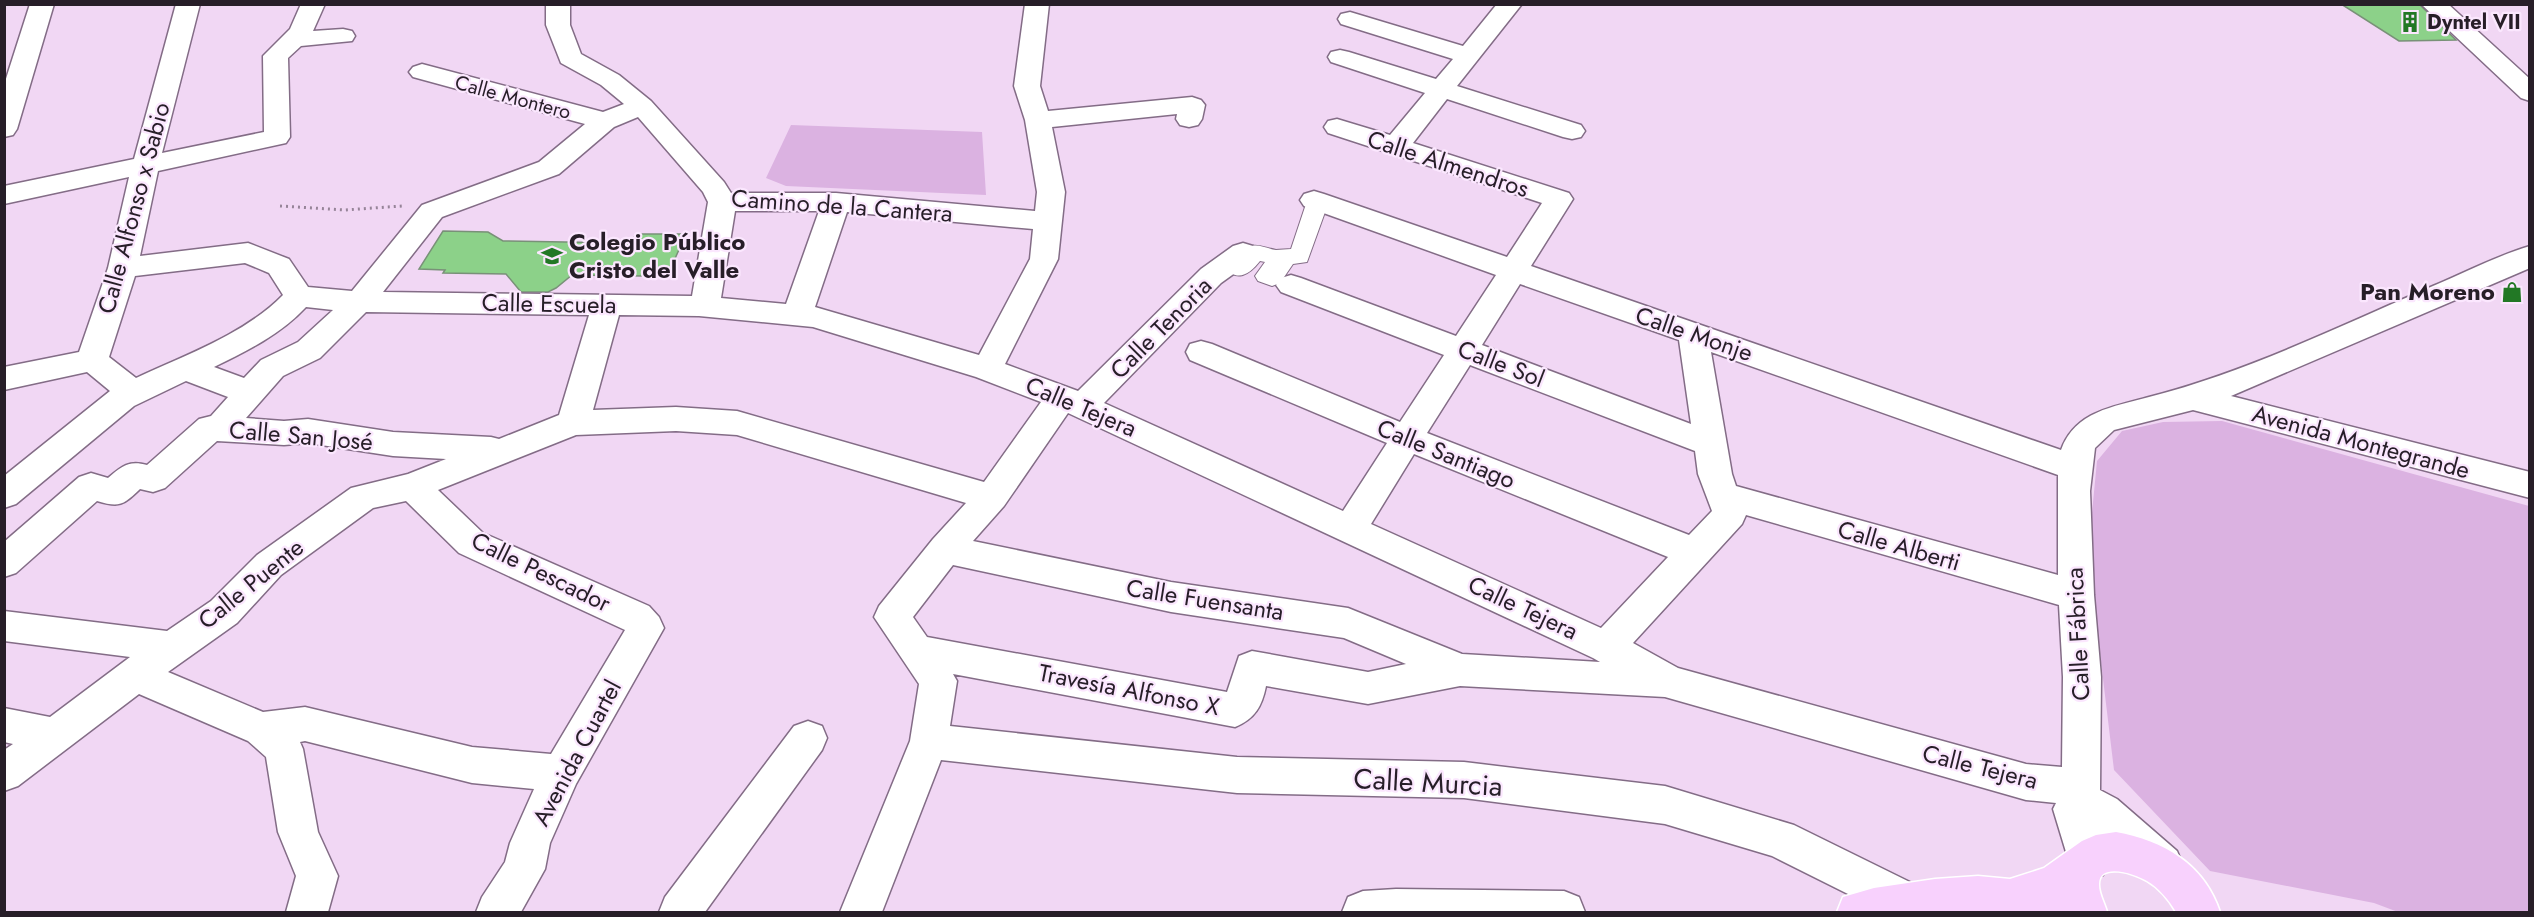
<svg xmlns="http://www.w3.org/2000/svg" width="2534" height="917" viewBox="0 0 2534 917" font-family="Jost,sans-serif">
<rect width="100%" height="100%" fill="#f1d7f4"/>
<path fill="#dbb2e1" d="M 791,125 L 982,132 L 986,195 L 786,186 L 766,178 Z
M 2222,421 L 2529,506 L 2529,912 L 2398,912 L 2374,903 L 2210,871 L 2114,770 L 2088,554 L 2097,461 L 2122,431 L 2163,422 Z"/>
<path fill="#8cd189" stroke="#799178" stroke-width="1.5" d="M 2341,4 L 2419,4 L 2456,40 L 2399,41 Z
M 443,231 L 488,232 L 503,241 L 622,243 L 641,234 L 686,234 L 669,272 L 645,271 L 642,276 L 572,275 L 556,288 L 548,292 L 521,292 L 506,274 L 443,273 L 445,270 L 419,269 Z"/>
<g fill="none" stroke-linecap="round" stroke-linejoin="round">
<defs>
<path id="pedestrian" d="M 1318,194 L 1326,196 L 1329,201 L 1307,262 L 1293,264 L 1280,283 L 1272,286 L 1258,281 L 1255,276 L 1265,262 L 1260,261 C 1250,274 1236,284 1224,265 L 1230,256 L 1241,254 C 1253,240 1260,247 1276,250 C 1281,250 1286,249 1291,249 L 1307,201 L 1310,196 Z"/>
<path id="minor" d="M 30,4 L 54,4 L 17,129 L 13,135 L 4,137 L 4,85 Z
M 176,4 L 200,4 L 162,153 L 264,132 L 263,56 L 290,29 L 301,4 L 325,4 L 313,31 L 343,29 L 352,31 L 355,36 L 352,41 L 301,46 L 288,58 L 290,137 L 286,143 L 158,171 L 140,256 L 248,243 L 289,259 L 308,287 L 352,291 L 422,205 L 539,162 L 585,124 L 413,77 L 409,72 L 413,67 L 422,64 L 603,112 L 624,104 L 601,85 L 561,63 L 546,25 L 546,4 L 570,4 L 570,25 L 581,54 L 619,75 L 651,101 L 724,182 L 731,193 L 836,193 L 1035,211 L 1037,192 L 1025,120 L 1014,86 L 1025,4 L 1049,4 L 1040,86 L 1048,111 L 1192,97 L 1201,100 L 1205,105 L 1202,119 L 1198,125 L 1189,127 L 1180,125 L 1176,119 L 1177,114 L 1052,127 L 1065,192 L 1058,259 L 1005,364 L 1078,391 L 1201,269 L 1233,246 L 1243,243 L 1253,246 L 1257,253 L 1253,260 L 1221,283 L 1104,403 L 1343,511 L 1387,443 L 1190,360 L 1186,352 L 1190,344 L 1201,341 L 1212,344 L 1400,422 L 1444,355 L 1281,292 L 1276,285 L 1281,278 L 1291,275 L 1301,278 L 1456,336 L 1496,275 L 1304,206 L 1300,200 L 1304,194 L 1314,191 L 1324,194 L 1507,257 L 1542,203 L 1328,133 L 1324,127 L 1328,121 L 1337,119 L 1390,135 L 1425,93 L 1331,62 L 1328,57 L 1331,52 L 1340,50 L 1349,52 L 1436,79 L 1453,59 L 1341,24 L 1338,19 L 1341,14 L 1350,12 L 1463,46 L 1497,4 L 1522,4 L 1457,86 L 1581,125 L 1585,131 L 1581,137 L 1572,139 L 1563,137 L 1447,99 L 1413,143 L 1569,193 L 1573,199 L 1531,266 L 2061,450 C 2075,411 2113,407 2149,397 C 2247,372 2340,326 2433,286 C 2464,273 2496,256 2530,246 L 2530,268 L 2231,396 L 2530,472 L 2530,498 L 2193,410 L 2114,430 L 2095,448 L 2090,491 L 2094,595 L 2101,677 L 2100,790 L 2117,799 L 2177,851 L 2183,865 L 2177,879 L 2162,885 L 2147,879 L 2101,837 L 2109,861 L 2103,875 L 2088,881 L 2073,875 L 2053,809 L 2056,803 L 2026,800 L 1665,697 L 1460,686 L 1368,704 L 1266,686 C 1262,706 1255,719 1235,727 L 953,674 L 957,681 L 950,726 L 1237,757 L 1464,762 L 1665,786 L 1794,825 L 1924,889 L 1930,903 L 1926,912 L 1884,912 L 1772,856 L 1665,824 L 1464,798 L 1237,793 L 941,760 L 882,912 L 840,912 L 910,741 L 919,684 L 874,617 L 879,606 L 933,539 L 966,503 L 737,435 L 676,431 L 576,435 L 438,490 L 483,533 L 649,606 L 659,617 L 664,628 L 576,784 L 550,843 L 545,869 L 521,912 L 476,912 L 482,897 L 505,862 L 510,843 L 534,789 L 472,783 L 305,741 L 300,742 L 303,749 L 318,832 L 338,876 L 328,912 L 286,912 L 296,876 L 278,832 L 266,757 L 248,741 L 139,694 L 18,786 L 4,791 L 4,750 L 13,744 L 4,742 L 4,708 L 50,717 L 130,657 L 4,641 L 4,611 L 167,631 L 211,601 L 257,555 L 351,488 L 408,474 L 446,459 L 393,456 L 308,443 L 284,445 L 217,441 L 165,488 L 153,492 L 140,489 C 123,505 120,508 97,501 L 16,573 L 4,577 L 4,542 L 79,477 L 91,473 L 108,478 C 122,466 129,460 147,465 L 199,419 L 211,416 L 228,397 L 186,381 L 134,406 L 16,504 L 4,508 L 4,476 L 110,391 L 87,372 L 4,390 L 4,367 L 79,352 L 108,268 L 129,177 L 4,204 L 4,186 L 134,159 ZM 638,117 L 703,192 L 708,202 L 692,296 L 383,292 L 442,217 L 559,174 L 614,127 ZM 735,211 L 819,211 L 786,304 L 721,298 ZM 847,212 L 1033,229 L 1030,259 L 979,355 L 815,307 ZM 245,263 L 269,273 L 283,295 C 245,334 185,355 136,378 L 109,357 L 135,276 ZM 1520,284 L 1679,340 L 1691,424 L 1482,345 ZM 306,307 L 333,310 L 298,342 L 261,360 L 244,378 L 214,367 C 247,351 281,334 306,307 ZM 366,312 L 589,315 L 559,415 L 499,439 L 491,437 L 393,432 L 308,419 L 284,421 L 246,418 L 283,376 L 320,358 ZM 619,315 L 699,316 L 813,327 L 976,377 L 1041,402 L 984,482 L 737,411 L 676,407 L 593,410 ZM 1711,352 L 2058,475 L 2058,575 L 1736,486 L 1732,474 ZM 1470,365 L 1695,451 L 1698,474 L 1712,511 L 1689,535 L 1427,433 ZM 1068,413 L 1593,658 L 1600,662 L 1462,654 L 1348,608 L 1171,582 L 973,541 L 1004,506 ZM 1414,454 L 1668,557 L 1601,628 L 1371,524 ZM 406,501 L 459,553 L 625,630 L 551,754 L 472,747 L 305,707 L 263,712 L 168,672 L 237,623 L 281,575 L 373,508 ZM 1746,515 L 2059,605 L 2063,677 L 2062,767 L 2026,764 L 1678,668 L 1633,643 L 1742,524 ZM 953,565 L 1171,612 L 1344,638 L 1406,664 L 1368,672 L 1252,651 L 1239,656 L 1227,692 L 927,637 L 913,617 Z
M 2421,4 L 2448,4 L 2530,79 L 2530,101 L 2521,98 Z
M 808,721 L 822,726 L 827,738 L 822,750 L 705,912 L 659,912 L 665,897 L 794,726 Z
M 1396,889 L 1564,891 L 1579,897 L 1585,912 L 1342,912 L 1348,897 L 1363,891 Z"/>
<path id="primary" d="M 2116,832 C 2164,841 2204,864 2220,912 L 2176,912 C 2169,900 2159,888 2147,881 C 2136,874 2098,861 2099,885 C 2099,894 2105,904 2107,912 L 1837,912 L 1843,897 L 1874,888 L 1935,879 L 1978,876 L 2010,879 L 2044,868 L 2082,841 L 2096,835 Z"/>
</defs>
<use href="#pedestrian" stroke="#836c86" stroke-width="2"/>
<use href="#minor" stroke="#836c86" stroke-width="3"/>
<use href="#primary" stroke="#fff" stroke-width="3"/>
<path stroke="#968498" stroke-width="3" stroke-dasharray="2 4" stroke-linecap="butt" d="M 280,206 L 345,210 L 402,206"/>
<use href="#pedestrian" fill="#fff" fill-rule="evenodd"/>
<use href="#minor" fill="#fff" fill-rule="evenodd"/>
<use href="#primary" fill="#f8d1fd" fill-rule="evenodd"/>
</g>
<defs>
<symbol id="building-bare" viewBox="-9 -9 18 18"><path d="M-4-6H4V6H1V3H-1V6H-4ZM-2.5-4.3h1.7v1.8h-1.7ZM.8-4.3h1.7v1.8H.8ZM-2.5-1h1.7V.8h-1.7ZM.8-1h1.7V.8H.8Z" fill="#227825" stroke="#fbe7fe" stroke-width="2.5" paint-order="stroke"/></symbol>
<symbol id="school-bare" viewBox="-9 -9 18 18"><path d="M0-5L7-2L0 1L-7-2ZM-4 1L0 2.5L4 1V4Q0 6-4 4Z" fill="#227825" stroke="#fbe7fe" stroke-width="2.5" paint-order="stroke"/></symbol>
<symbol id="shop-bare" viewBox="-9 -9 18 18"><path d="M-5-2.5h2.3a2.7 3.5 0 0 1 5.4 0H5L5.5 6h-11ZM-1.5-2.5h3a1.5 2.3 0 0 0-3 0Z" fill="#227825" stroke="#fbe7fe" stroke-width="2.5" paint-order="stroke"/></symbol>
</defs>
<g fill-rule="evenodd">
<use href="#building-bare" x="2395" y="7" width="30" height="30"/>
<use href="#school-bare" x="537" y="241" width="30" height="30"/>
<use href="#shop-bare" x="2497" y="277" width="30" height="30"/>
</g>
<g text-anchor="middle" stroke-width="4.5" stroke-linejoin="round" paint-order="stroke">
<g font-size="20" font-weight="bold" fill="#271e28" stroke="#fbe7fe" text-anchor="start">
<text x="2427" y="29">Dyntel VII</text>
</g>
<g font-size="20" fill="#271e28" stroke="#fbe7fe">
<text transform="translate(513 97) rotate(15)" y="7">Calle Montero</text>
</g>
<g font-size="24" fill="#271e28" stroke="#fbe7fe">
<text transform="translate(1448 164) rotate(18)" y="8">Calle Almendros</text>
<text transform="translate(842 206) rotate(4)" y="8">Camino de la Cantera</text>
<text transform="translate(134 208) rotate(-75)" y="8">Calle Alfonso x Sabio</text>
<text transform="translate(549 304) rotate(1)" y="8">Calle Escuela</text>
<text transform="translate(1161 328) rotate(-45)" y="8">Calle Tenoria</text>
<text transform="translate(1694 334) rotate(19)" y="8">Calle Monje</text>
<text transform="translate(1501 364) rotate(21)" y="8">Calle Sol</text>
<text transform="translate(1081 407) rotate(23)" y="8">Calle Tejera</text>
<text transform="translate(301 436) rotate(5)" y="8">Calle San José</text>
<text transform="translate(2361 442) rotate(15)" y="8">Avenida Montegrande</text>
<text transform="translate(1446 454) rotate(22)" y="8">Calle Santiago</text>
<text transform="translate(1899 546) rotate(16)" y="8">Calle Alberti</text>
<text transform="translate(541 572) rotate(26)" y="8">Calle Pescador</text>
<text transform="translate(251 584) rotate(-39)" y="8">Calle Puente</text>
<text transform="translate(1205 600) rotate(9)" y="8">Calle Fuensanta</text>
<text transform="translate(1523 608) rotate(25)" y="8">Calle Tejera</text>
<text transform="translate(2078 634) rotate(-93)" y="8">Calle Fábrica</text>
<text transform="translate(1129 690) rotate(11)" y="8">Travesía Alfonso X</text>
<text transform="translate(577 753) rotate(-62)" y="8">Avenida Cuartel</text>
<text transform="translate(1980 767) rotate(14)" y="8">Calle Tejera</text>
</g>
<g font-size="24" font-weight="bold" fill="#271e28" stroke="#fbe7fe" text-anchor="start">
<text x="569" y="250">Colegio Público<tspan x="569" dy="28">Cristo del Valle</tspan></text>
<text x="2495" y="300" text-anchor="end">Pan Moreno</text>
</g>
<g font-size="28" fill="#271e28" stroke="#fbe7fe">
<text transform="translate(1428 782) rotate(3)" y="10">Calle Murcia</text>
</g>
</g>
<rect width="2534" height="917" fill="none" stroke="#271e28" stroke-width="12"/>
</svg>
